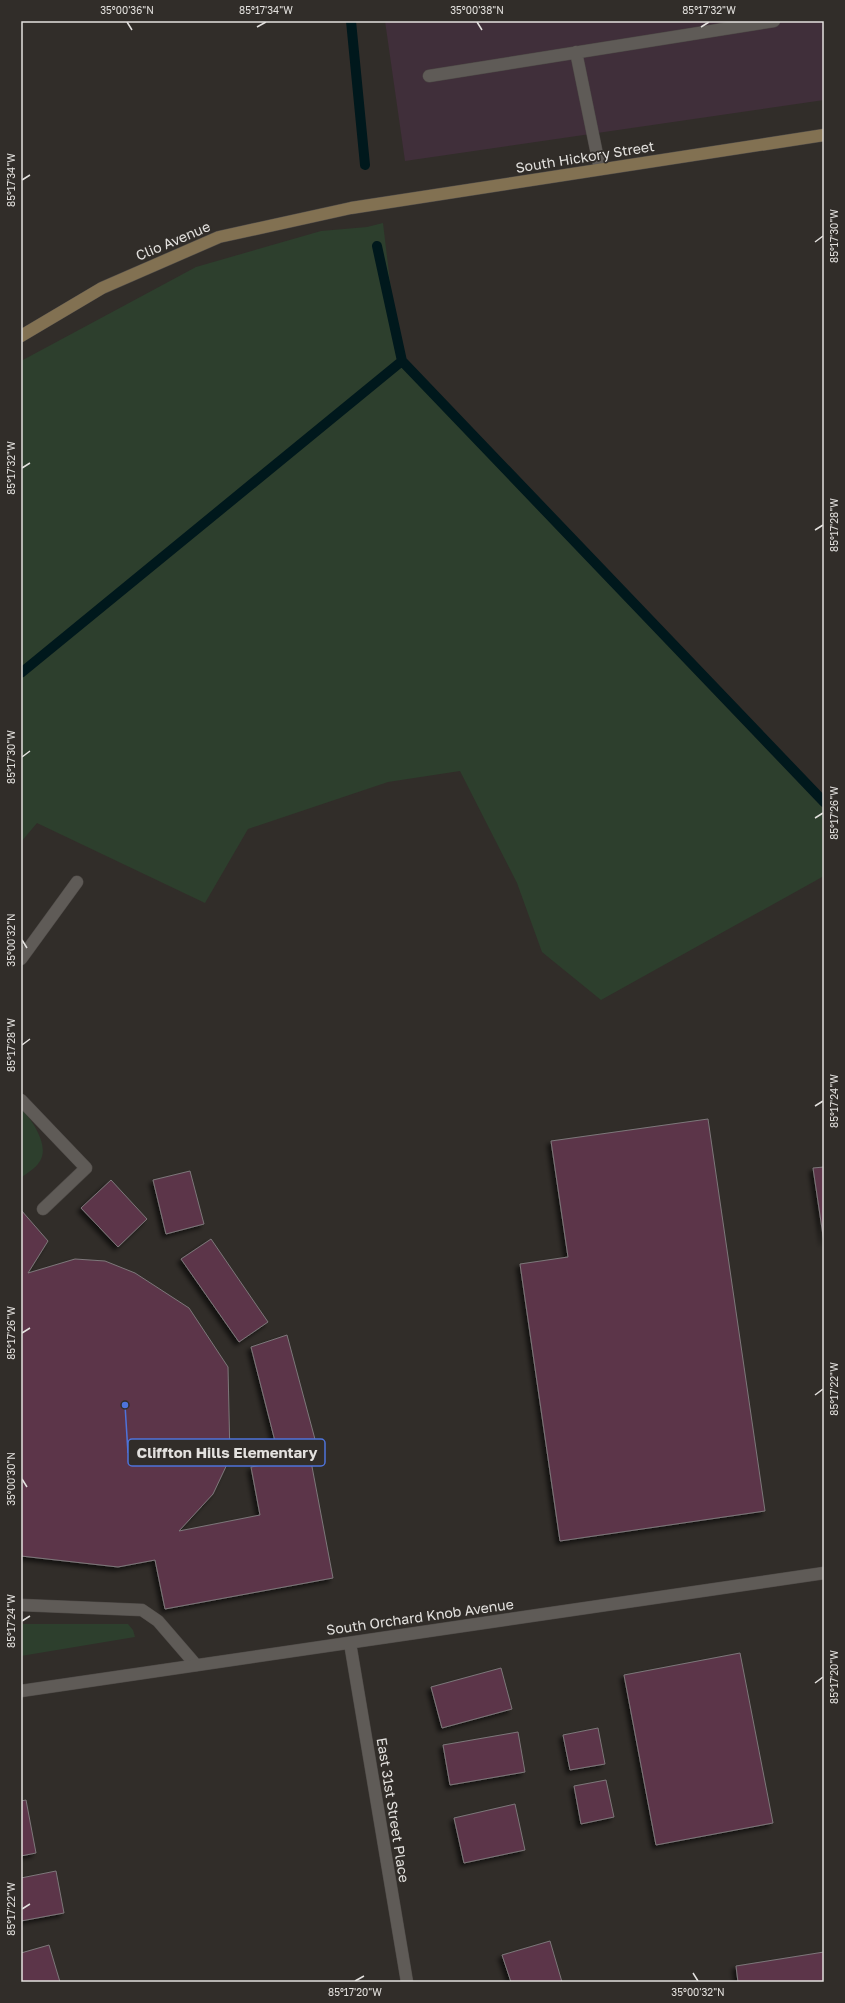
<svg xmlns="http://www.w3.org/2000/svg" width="845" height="2003" viewBox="0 0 845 2003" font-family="'Golos Text',sans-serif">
<defs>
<filter id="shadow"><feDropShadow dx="-3.5" dy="3.5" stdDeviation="2" flood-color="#0009"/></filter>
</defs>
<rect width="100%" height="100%" fill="#312d29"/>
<path fill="#402f3a" d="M 385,21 L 824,21 L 824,100 L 405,161 Z"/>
<path fill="#2d3f2d" d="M 383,223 L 400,365 L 824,809 L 824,876 L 601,1000 L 542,952 L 517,883 L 460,771 L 388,782 L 248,829 L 205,903 L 37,823 L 21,842 L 21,361 L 196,267 L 321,231 L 367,227 Z
M 21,1108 C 31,1119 50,1145 40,1161 C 36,1168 27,1173 21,1178 Z
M 21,1624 L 128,1624 L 133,1630 L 135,1637 L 21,1656 Z"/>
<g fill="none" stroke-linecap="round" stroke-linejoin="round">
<path stroke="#00181c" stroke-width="10" d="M 351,21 L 365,165
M 377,246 L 402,361 L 824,802
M 21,673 L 402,361"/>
</g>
<path fill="#5c3649" stroke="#7d777a" filter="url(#shadow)" d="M 708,1119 L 765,1511 L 560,1541 L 520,1264 L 568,1257 L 551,1141 Z
M 824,1167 L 824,1242 L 813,1168 Z
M 190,1171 L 204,1224 L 166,1234 L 153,1180 Z
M 111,1180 L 147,1219 L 118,1247 L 81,1208 Z
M 21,1210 L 48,1241 L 28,1273 L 75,1259 L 105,1261 L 135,1273 L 189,1308 L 228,1367 L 230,1458 L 213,1494 L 179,1531 L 260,1515 L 251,1467 L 310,1456 L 333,1578 L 165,1609 L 155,1560 L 118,1567 L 21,1556 Z
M 211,1239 L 268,1322 L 239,1342 L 181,1259 Z
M 287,1335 L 316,1443 L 278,1453 L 251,1347 Z
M 740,1653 L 773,1823 L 656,1845 L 624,1675 Z
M 501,1668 L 512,1709 L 442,1728 L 431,1687 Z
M 598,1728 L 605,1764 L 570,1770 L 563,1735 Z
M 518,1732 L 525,1772 L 450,1785 L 443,1745 Z
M 606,1780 L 614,1817 L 581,1824 L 574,1786 Z
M 26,1800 L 36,1853 L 21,1856 L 21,1801 Z
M 515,1804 L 525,1850 L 464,1863 L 454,1818 Z
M 56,1871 L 64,1913 L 21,1921 L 21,1878 Z
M 550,1941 L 562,1982 L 511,1982 L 502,1955 Z
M 49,1945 L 60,1982 L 21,1982 L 21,1953 Z
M 824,1952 L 824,1982 L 738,1982 L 736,1966 Z"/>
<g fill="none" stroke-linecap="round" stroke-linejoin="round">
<defs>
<path id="lane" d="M 576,52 L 600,169
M 429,76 L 774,21
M 21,959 L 77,882
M 21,1100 L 86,1168 L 43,1209
M 21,1605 L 142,1610 L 158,1621 L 196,1665"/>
<path id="street" d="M 350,1643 L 407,1982
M 21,1691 L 824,1573"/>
<path id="secondary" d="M 21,336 L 102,288 L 219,237 L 351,208 L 824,135"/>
</defs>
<use href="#lane" stroke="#4e4a47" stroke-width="13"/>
<use href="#street" stroke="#4e4a47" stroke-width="13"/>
<use href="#secondary" stroke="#4e4a47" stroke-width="13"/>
<use href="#lane" stroke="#5f5b57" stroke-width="12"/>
<use href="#street" stroke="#5f5b57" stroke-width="12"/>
<use href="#secondary" stroke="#827152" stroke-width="12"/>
</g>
<path fill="none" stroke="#e3e1de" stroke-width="1.5" d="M 127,22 L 132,30M 477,22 L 482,30M 257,27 L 266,22M 701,27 L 709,22M 22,180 L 30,175M 815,242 L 823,236M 22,468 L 30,463M 815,530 L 823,525M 22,757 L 30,751M 815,818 L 823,813M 22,940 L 27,948M 22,1045 L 30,1039M 815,1106 L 823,1101M 22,1333 L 30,1328M 815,1395 L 823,1389M 22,1479 L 27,1487M 22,1621 L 30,1616M 815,1683 L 823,1677M 22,1909 L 30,1904M 693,1973 L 698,1981M 355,1981 L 364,1976"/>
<g text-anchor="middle" stroke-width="3.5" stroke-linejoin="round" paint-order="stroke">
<g font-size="14" fill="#e3e1de" stroke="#312d29">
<text transform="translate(585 157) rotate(-9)" y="5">South Hickory Street</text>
<text transform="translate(173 241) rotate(-23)" y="5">Clio Avenue</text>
<text transform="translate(420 1617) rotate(-8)" y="5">South Orchard Knob Avenue</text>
<text transform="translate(393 1810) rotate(81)" y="5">East 31st Street Place</text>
</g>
</g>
<path fill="none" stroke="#4e73da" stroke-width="1.5" d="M125 1405L128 1453"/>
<circle fill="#4e73da" stroke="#312d29" stroke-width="1.5" cx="125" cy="1405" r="4"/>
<rect fill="#312d29" stroke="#4e73da" stroke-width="1.5" x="128" y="1439" width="197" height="27" rx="4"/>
<g font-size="15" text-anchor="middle" font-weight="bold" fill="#e3e1de">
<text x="227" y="1458">Cliffton Hills Elementary</text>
</g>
<rect width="845" height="2003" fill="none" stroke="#312d29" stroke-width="44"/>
<rect x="22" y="22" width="801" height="1959" fill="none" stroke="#e3e1de" stroke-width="1.5"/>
<g font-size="10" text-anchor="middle" fill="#e3e1de">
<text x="127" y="14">35°00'36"N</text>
<text x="266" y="14">85°17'34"W</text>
<text x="477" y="14">35°00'38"N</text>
<text x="709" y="14">85°17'32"W</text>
<text transform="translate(11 180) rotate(-90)" y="4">85°17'34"W</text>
<text transform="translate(834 236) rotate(-90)" y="4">85°17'30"W</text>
<text transform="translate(11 468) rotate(-90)" y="4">85°17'32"W</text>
<text transform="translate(834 525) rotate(-90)" y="4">85°17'28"W</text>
<text transform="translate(11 757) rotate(-90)" y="4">85°17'30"W</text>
<text transform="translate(834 813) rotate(-90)" y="4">85°17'26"W</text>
<text transform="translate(11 940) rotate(-90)" y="4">35°00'32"N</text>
<text transform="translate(11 1045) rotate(-90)" y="4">85°17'28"W</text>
<text transform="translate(834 1101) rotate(-90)" y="4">85°17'24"W</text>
<text transform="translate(11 1333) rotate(-90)" y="4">85°17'26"W</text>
<text transform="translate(834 1389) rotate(-90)" y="4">85°17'22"W</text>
<text transform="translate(11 1479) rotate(-90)" y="4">35°00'30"N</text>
<text transform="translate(11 1621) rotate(-90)" y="4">85°17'24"W</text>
<text transform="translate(834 1677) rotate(-90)" y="4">85°17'20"W</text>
<text transform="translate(11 1909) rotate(-90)" y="4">85°17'22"W</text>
<text x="355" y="1996">85°17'20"W</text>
<text x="698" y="1996">35°00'32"N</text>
</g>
</svg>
